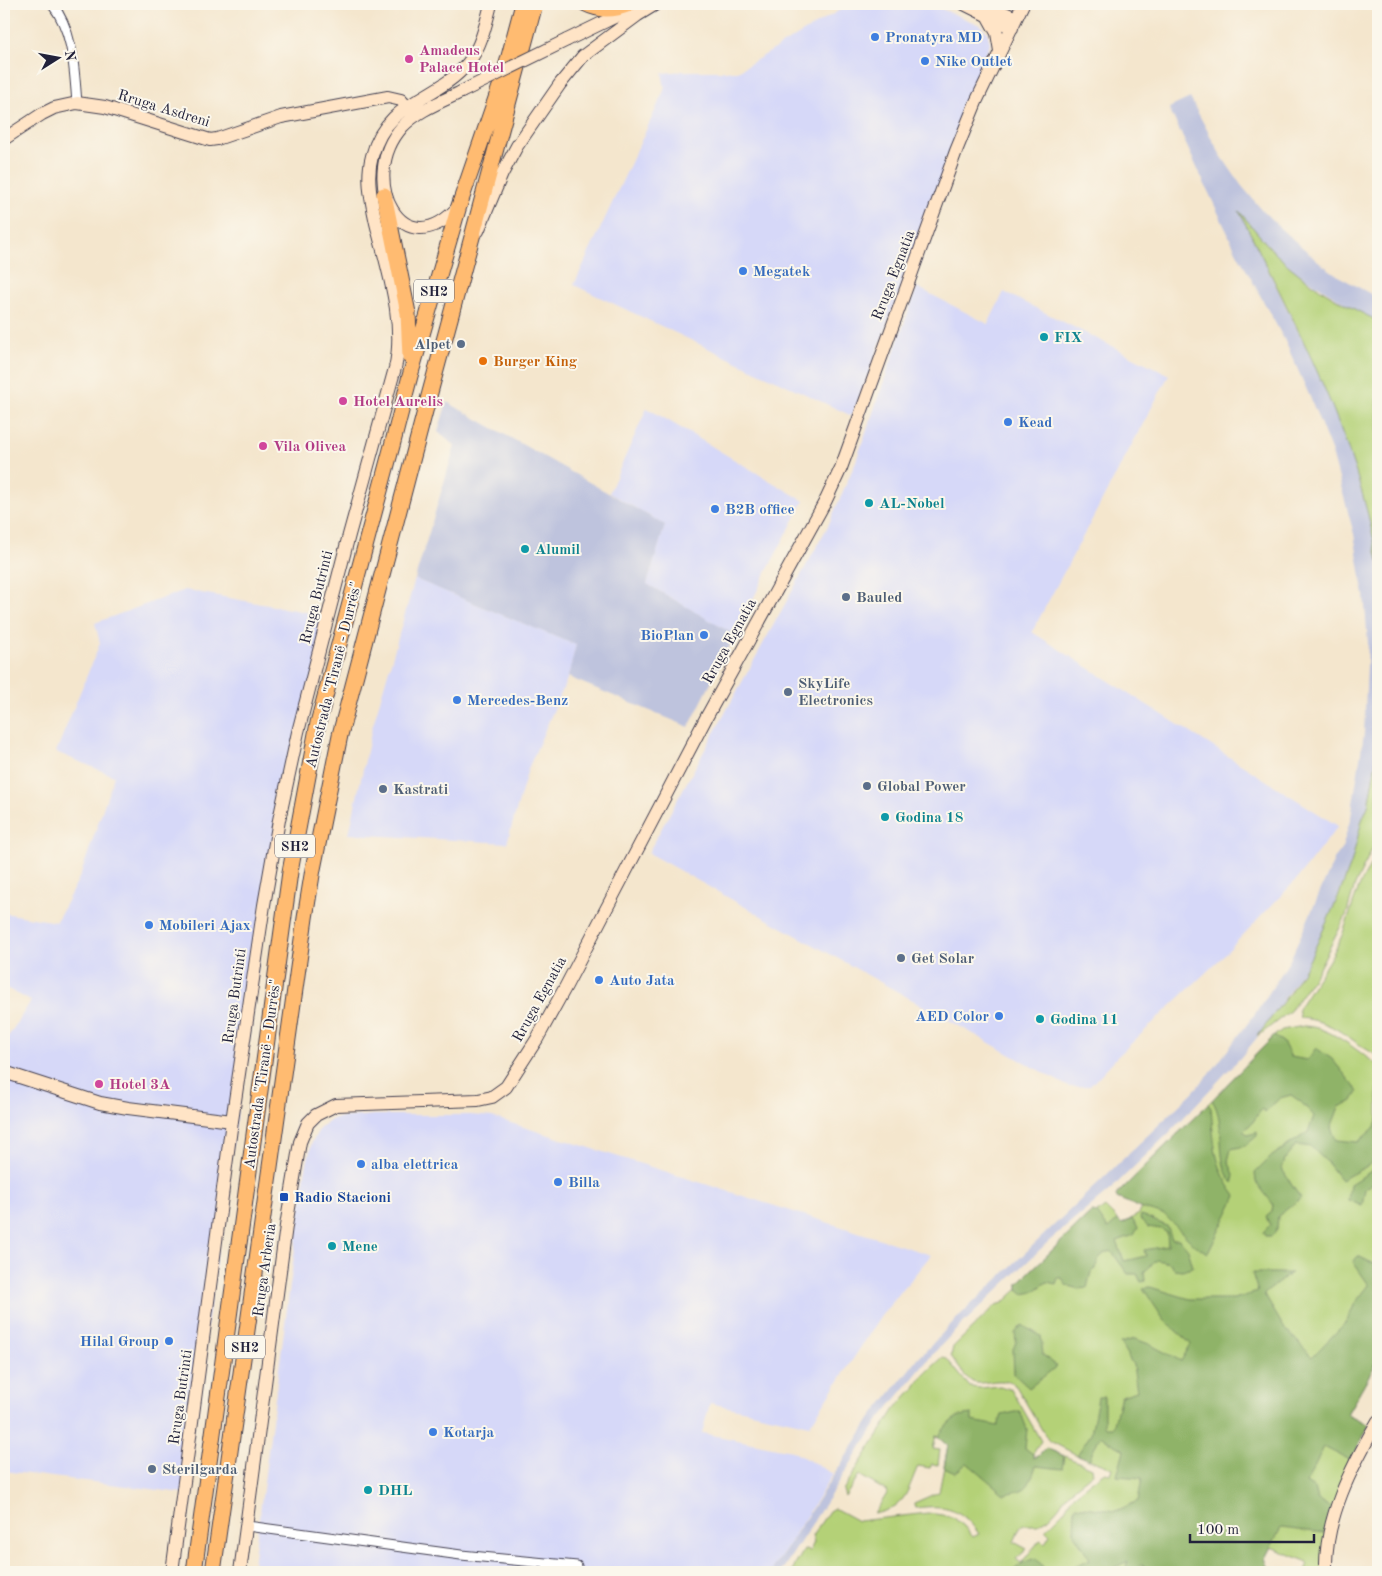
<svg xmlns="http://www.w3.org/2000/svg" width="1382" height="1576" viewBox="0 0 1382 1576" font-family="'Old Standard TT',serif">
<rect width="100%" height="100%" fill="#fbf7ec"/>
<filter id="ink" filterUnits="userSpaceOnUse"><feTurbulence type="fractalNoise" baseFrequency=".02" numOctaves="2"/><feDisplacementMap in="SourceGraphic" scale="10" xChannelSelector="R" yChannelSelector="G"/><feConvolveMatrix kernelMatrix="1 2 1 2 8 2 1 2 1" color-interpolation-filters="sRGB"/></filter>
<filter id="wash" filterUnits="userSpaceOnUse"><feTurbulence type="fractalNoise" baseFrequency=".0096" numOctaves="4" result="noise"/><feDisplacementMap in="SourceGraphic" scale="20" xChannelSelector="R" yChannelSelector="G"/><feGaussianBlur stdDeviation="1.12" result="paint"/><feColorMatrix in="noise" values="0 0 0 0 0 0 0 0 0 0 0 0 0 0 0 0 0 1.4 0 .05"/><feComposite in="paint" operator="in"/></filter>
<g filter="url(#wash)">
<rect width="100%" height="100%" fill="#f4e6cd"/>
<path fill="#d6d8f8" d="M 850,4 L 930,4 L 980,25 L 987,32 L 990,43 L 927,221 L 852,416 L 574,285 L 655,111 L 665,88 L 662,73 L 684,71 L 738,71 Z
M 917,287 L 988,324 L 1004,292 L 1169,375 L 1032,632 L 1338,826 L 1297,879 L 1218,961 L 1118,1056 L 1090,1086 L 1069,1087 L 648,853 L 828,526 L 856,461 Z
M 647,408 L 804,501 L 769,567 L 735,635 L 647,584 L 665,525 L 609,493 Z
M 415,579 L 576,645 L 568,677 L 528,769 L 507,843 L 349,834 L 372,728 Z
M 185,590 L 328,616 L 279,820 L 183,1493 L 4,1471 L 4,1043 L 31,1001 L 4,987 L 4,913 L 56,922 L 81,874 L 114,776 L 56,752 L 100,643 L 95,623 Z
M 374,1115 L 471,1115 L 492,1117 L 931,1255 L 881,1316 L 810,1425 L 710,1403 L 702,1433 L 792,1451 L 833,1474 L 771,1572 L 252,1572 L 305,1173 L 312,1142 L 320,1128 L 334,1118 Z"/>
<path fill="#bec3dd" d="M 1190,98 L 1220,154 L 1241,185 L 1262,210 L 1282,230 L 1323,265 L 1340,277 L 1378,298 L 1378,321 L 1354,309 L 1298,273 L 1277,255 L 1241,214 L 1324,385 L 1344,436 L 1372,526 L 1378,562 L 1378,752 L 1368,806 L 1362,820 L 1351,864 L 1326,925 L 1310,959 L 1265,1028 L 1241,1057 L 1168,1134 L 1111,1189 L 1048,1242 L 952,1334 L 932,1355 L 880,1418 L 781,1572 L 771,1572 L 871,1418 L 915,1362 L 955,1320 L 1192,1093 L 1212,1071 L 1260,1007 L 1290,960 L 1335,858 L 1342,848 L 1351,817 L 1364,733 L 1368,643 L 1364,595 L 1354,534 L 1332,453 L 1310,397 L 1285,341 L 1236,251 L 1169,108 Z
M 447,402 L 665,525 L 647,584 L 735,635 L 689,727 L 568,677 L 576,645 L 415,579 L 455,446 L 438,432 Z"/>
<path fill="#b4d177" stroke="#6b7a59" d="M 1239,211 C 1252,226 1264,242 1277,255 C 1306,283 1343,304 1378,321 L 1378,562 C 1356,435 1296,325 1239,211 Z
M 1378,752 L 1378,845 L 1372,849 L 1355,885 L 1346,916 L 1317,972 L 1290,1011 L 1257,1037 L 1290,992 L 1310,959 L 1339,895 L 1351,864 L 1362,820 L 1368,806 Z
M 1378,858 L 1378,1056 C 1348,1040 1336,1021 1300,1018 L 1298,1009 C 1311,988 1326,967 1337,946 C 1351,920 1356,877 1378,858 Z
M 1304,1026 C 1332,1027 1355,1050 1378,1065 L 1378,1364 L 1376,1363 L 1347,1414 L 1369,1425 L 1347,1468 L 1323,1572 L 1305,1572 L 1308,1562 L 1271,1547 L 1265,1558 L 1270,1572 L 791,1572 L 804,1550 L 810,1551 L 814,1542 L 812,1536 L 829,1511 L 834,1508 L 858,1521 L 928,1513 L 942,1515 L 954,1518 L 964,1526 L 973,1537 L 979,1534 C 961,1508 947,1504 916,1508 L 914,1506 L 914,1503 L 939,1492 L 948,1446 L 936,1435 L 933,1449 L 940,1450 L 938,1465 L 932,1464 L 930,1468 L 918,1466 C 906,1494 906,1507 874,1514 L 888,1492 L 859,1475 L 845,1497 L 843,1490 L 895,1409 L 911,1391 L 914,1390 C 919,1377 932,1368 943,1357 L 946,1358 L 970,1387 L 980,1388 L 1000,1386 L 1012,1390 L 1041,1441 L 1033,1454 L 1033,1458 L 1039,1456 L 1046,1448 L 1092,1468 L 1093,1473 L 1068,1493 L 1059,1507 L 1049,1518 L 1037,1525 L 1022,1525 C 1018,1530 1017,1536 1014,1542 L 1027,1549 L 1016,1559 L 1021,1563 L 1040,1540 L 1045,1543 L 1050,1535 L 1045,1530 L 1064,1511 L 1072,1497 L 1103,1473 L 1110,1474 L 1112,1468 L 1077,1455 L 1048,1440 L 1016,1386 C 1000,1374 981,1388 971,1381 C 963,1375 957,1364 951,1356 L 953,1347 L 996,1305 L 1003,1303 L 1018,1289 L 1018,1283 L 1092,1212 L 1097,1213 L 1105,1207 L 1122,1224 L 1139,1214 L 1142,1208 L 1117,1198 L 1116,1195 L 1217,1095 L 1274,1036 L 1282,1030 Z"/>
<path fill="#8fb368" stroke="#586a52" d="M 1274,1036 L 1283,1042 L 1291,1057 L 1307,1060 L 1316,1048 L 1332,1059 L 1358,1091 L 1353,1101 L 1339,1107 L 1331,1128 L 1336,1140 L 1358,1142 L 1374,1128 L 1378,1120 L 1378,1155 L 1369,1165 L 1341,1180 L 1327,1162 L 1311,1147 L 1296,1145 L 1285,1159 L 1282,1169 L 1293,1187 L 1301,1198 L 1278,1216 L 1277,1230 L 1272,1236 L 1265,1236 L 1263,1232 L 1270,1225 L 1266,1217 L 1272,1212 L 1273,1204 L 1256,1182 L 1255,1173 L 1272,1156 L 1308,1132 L 1314,1116 L 1301,1102 L 1291,1095 L 1280,1098 L 1265,1112 L 1262,1109 L 1252,1123 L 1243,1131 L 1249,1135 L 1257,1132 L 1257,1136 L 1245,1146 L 1231,1149 L 1228,1161 L 1234,1174 L 1233,1183 C 1213,1161 1228,1124 1212,1100 Z
M 1208,1104 L 1211,1108 C 1214,1143 1214,1167 1236,1196 L 1208,1253 L 1194,1245 L 1165,1215 L 1143,1209 L 1117,1198 L 1116,1195 Z
M 1378,1167 L 1377,1181 L 1365,1189 L 1362,1206 L 1348,1200 L 1350,1184 Z
M 1092,1212 L 1097,1213 L 1108,1229 L 1118,1220 L 1122,1224 L 1132,1219 L 1138,1228 L 1134,1235 L 1117,1241 L 1124,1261 L 1146,1256 L 1144,1250 L 1168,1246 L 1167,1233 L 1161,1229 L 1148,1227 L 1140,1219 L 1141,1215 L 1167,1226 L 1172,1239 L 1179,1239 L 1188,1249 L 1193,1267 L 1182,1270 L 1174,1269 L 1170,1263 L 1157,1260 L 1144,1272 L 1145,1281 L 1141,1282 L 1137,1274 L 1128,1274 L 1111,1251 C 1101,1255 1097,1257 1096,1269 L 1091,1272 L 1087,1288 L 1078,1289 L 1066,1285 L 1062,1278 L 1058,1278 L 1056,1284 L 1047,1282 L 1033,1292 L 1024,1294 L 1018,1289 L 1018,1283 Z
M 1358,1256 L 1378,1266 L 1378,1360 L 1347,1414 L 1369,1425 L 1351,1461 L 1324,1447 L 1306,1483 L 1314,1488 L 1317,1499 L 1328,1506 L 1333,1507 L 1324,1533 L 1281,1528 L 1265,1558 L 1270,1572 L 1153,1572 L 1154,1571 L 1141,1565 L 1134,1572 L 1130,1572 L 1126,1566 L 1128,1561 L 1114,1568 L 1110,1572 L 1060,1572 L 1065,1571 L 1090,1559 L 1074,1534 L 1075,1506 L 1116,1511 L 1138,1501 L 1142,1478 L 1117,1476 L 1124,1450 L 1100,1436 L 1089,1460 L 1077,1455 L 1091,1434 L 1098,1397 L 1104,1397 L 1104,1427 L 1113,1427 L 1121,1396 L 1137,1391 L 1133,1365 L 1120,1343 L 1135,1339 L 1149,1344 L 1181,1361 L 1191,1344 L 1164,1320 L 1143,1288 L 1150,1287 L 1190,1299 L 1234,1299 L 1258,1292 L 1252,1273 L 1291,1273 L 1264,1294 L 1283,1326 L 1312,1357 L 1347,1321 L 1355,1303 L 1369,1285 L 1353,1262 Z
M 1022,1325 L 1041,1336 L 1043,1355 L 1057,1366 L 1029,1388 L 1014,1374 L 1013,1349 L 1016,1342 L 1015,1333 Z
M 1020,1411 L 1027,1429 L 1025,1448 L 1033,1454 L 1033,1458 L 1039,1456 L 1046,1448 L 1064,1456 L 1062,1469 L 1036,1466 C 1028,1488 1029,1490 1004,1494 L 967,1463 L 955,1473 L 944,1468 L 948,1446 L 938,1437 C 948,1423 954,1415 972,1414 L 972,1421 L 998,1426 L 1002,1415 Z
M 1036,1558 L 1043,1567 L 1042,1572 L 1012,1572 L 1022,1563 Z"/>
</g>
<g filter="url(#ink)">
<g fill="none" stroke-linecap="round" stroke-linejoin="round">
<defs>
<path id="street" d="M 52,4 C 74,32 74,69 77,103
M 247,1526 L 461,1555 L 577,1566"/>
<path id="secondary" d="M 964,4 L 1012,28
M 984,4 L 1016,18
M 987,15 L 997,33 L 1000,51
M 567,40 L 633,8
M 4,139 L 42,114 L 54,108 L 77,103 L 105,107 L 210,140 L 217,139 L 281,117 L 388,97 L 401,100 L 406,106
M 459,206 C 403,270 356,179 402,127 C 418,110 441,102 461,92
M 478,231 L 502,174 L 517,146 L 560,84 L 583,56 L 638,15 L 656,4
M 4,1072 L 100,1103 L 128,1108 L 232,1121
M 172,1572 L 232,1121 L 264,905 L 279,820 L 298,732 L 349,535 L 395,368 C 406,323 387,268 376,223 C 371,200 366,178 372,156 C 387,99 437,101 468,63 C 481,47 486,24 491,4
M 240,1572 L 286,1226 L 300,1142 L 308,1123 L 316,1115 L 336,1105 L 478,1100 L 492,1097 L 506,1087 L 537,1039 L 566,986 L 706,718 L 826,500 L 841,468 L 956,151 L 976,102 L 1023,4
M 1326,1572 C 1324,1519 1352,1466 1378,1421"/>
<path id="highway" d="M 586,4 C 600,11 615,10 629,4
M 384,195 L 408,313 L 410,357
M 194,1572 L 290,872 L 318,723 L 393,442 L 410,376 L 459,206 L 504,75 L 523,4
M 213,1572 L 305,918 L 313,869 L 340,735 L 425,411 L 535,4"/>
</defs>
<use href="#street" stroke="#423f51" stroke-width="11"/>
<use href="#secondary" stroke="#423f51" stroke-width="14"/>
<use href="#highway" stroke="#423f51" stroke-width="17"/>
<use href="#street" stroke="#fff" stroke-width="9"/>
<use href="#secondary" stroke="#ffe4c6" stroke-width="12"/>
<use href="#highway" stroke="#ffbb71" stroke-width="15"/>
<defs>
<path id="secondary-bridge" d="M 461,92 L 567,40"/>
</defs>
<use href="#secondary-bridge" stroke="#423f51" stroke-width="14" stroke-linecap="butt"/>
<use href="#secondary-bridge" stroke="#ffe4c6" stroke-width="12"/>
</g>
</g>
<g fill="#3f7fe0" stroke="#fbf7ec" stroke-width="2">
<circle cx="875" cy="37" r="5"/>
<circle cx="925" cy="61" r="5"/>
<circle cx="743" cy="271" r="5"/>
<circle cx="1008" cy="422" r="5"/>
<circle cx="715" cy="509" r="5"/>
<circle cx="704" cy="635" r="5"/>
<circle cx="457" cy="700" r="5"/>
<circle cx="149" cy="925" r="5"/>
<circle cx="599" cy="980" r="5"/>
<circle cx="999" cy="1016" r="5"/>
<circle cx="361" cy="1164" r="5"/>
<circle cx="558" cy="1182" r="5"/>
<circle cx="169" cy="1341" r="5"/>
<circle cx="433" cy="1432" r="5"/>
</g>
<g fill="#d1479c" stroke="#fbf7ec" stroke-width="2">
<circle cx="409" cy="59" r="5"/>
<circle cx="343" cy="401" r="5"/>
<circle cx="263" cy="446" r="5"/>
<circle cx="99" cy="1084" r="5"/>
</g>
<g fill="#0f9aa8" stroke="#fbf7ec" stroke-width="2">
<circle cx="1044" cy="337" r="5"/>
<circle cx="869" cy="503" r="5"/>
<circle cx="525" cy="549" r="5"/>
<circle cx="885" cy="817" r="5"/>
<circle cx="1040" cy="1019" r="5"/>
<circle cx="332" cy="1246" r="5"/>
<circle cx="368" cy="1490" r="5"/>
</g>
<g fill="#5c6f8a" stroke="#fbf7ec" stroke-width="2">
<circle cx="461" cy="344" r="5"/>
<circle cx="846" cy="597" r="5"/>
<circle cx="788" cy="692" r="5"/>
<circle cx="867" cy="786" r="5"/>
<circle cx="383" cy="789" r="5"/>
<circle cx="901" cy="958" r="5"/>
<circle cx="152" cy="1469" r="5"/>
</g>
<circle fill="#e8710a" stroke="#fbf7ec" stroke-width="2" cx="483" cy="361" r="5"/>
<rect fill="#1a4fb4" stroke="#fbf7ec" stroke-width="2" x="279" y="1192" width="10" height="10" rx="2.5"/>
<g text-anchor="middle" stroke-width="4" stroke-linejoin="round" paint-order="stroke">
<g fill="#fbf7ec" stroke="#636270" stroke-width="1">
<rect x="414" y="279.5" width="40" height="23" rx="4"/>
<rect x="275" y="834.5" width="40" height="23" rx="4"/>
<rect x="225" y="1335.5" width="40" height="23" rx="4"/>
</g>
<g font-size="14" font-weight="bold" fill="#22223b">
<text x="434" y="296">SH2</text>
<text x="295" y="851">SH2</text>
<text x="245" y="1352">SH2</text>
</g>
<g font-size="15" font-weight="bold" fill="#366cbe" stroke="#fbf7ec" text-anchor="start">
<text x="885" y="42">Pronatyra MD</text>
<text x="935" y="66">Nike Outlet</text>
<text x="753" y="276">Megatek</text>
<text x="1018" y="427">Kead</text>
<text x="725" y="514">B2B office</text>
<text x="694" y="640" text-anchor="end">BioPlan</text>
<text x="467" y="705">Mercedes-Benz</text>
<text x="159" y="930">Mobileri Ajax</text>
<text x="609" y="985">Auto Jata</text>
<text x="989" y="1021" text-anchor="end">AED Color</text>
<text x="371" y="1169">alba elettrica</text>
<text x="568" y="1187">Billa</text>
<text x="159" y="1346" text-anchor="end">Hilal Group</text>
<text x="443" y="1437">Kotarja</text>
</g>
<g font-size="15" font-weight="bold" fill="#b23c85" stroke="#fbf7ec" text-anchor="start">
<text x="419" y="55">Amadeus<tspan x="419" dy="17">Palace Hotel</tspan></text>
<text x="353" y="406">Hotel Aurelis</text>
<text x="273" y="451">Vila Olivea</text>
<text x="109" y="1089">Hotel 3A</text>
</g>
<g font-size="15" fill="#22223b" stroke="#fbf7ec">
<text transform="translate(164 108) rotate(17)" y="5">Rruga Asdreni</text>
<text transform="translate(893 275) rotate(-69)" y="5">Rruga Egnatia</text>
<text transform="translate(316 597) rotate(-76)" y="5">Rruga Butrinti</text>
<text transform="translate(729 641) rotate(-61)" y="5">Rruga Egnatia</text>
<text transform="translate(333 675) rotate(-76)" y="5">Autostrada "Tiranë - Durrës"</text>
<text transform="translate(234 996) rotate(-82)" y="5">Rruga Butrinti</text>
<text transform="translate(539 999) rotate(-61)" y="5">Rruga Egnatia</text>
<text transform="translate(262 1074) rotate(-82)" y="5">Autostrada "Tiranë - Durrës"</text>
<text transform="translate(264 1270) rotate(-82)" y="5">Rruga Arberia</text>
<text transform="translate(180 1397) rotate(-82)" y="5">Rruga Butrinti</text>
</g>
<g font-size="15" font-weight="bold" fill="#0d838f" stroke="#fbf7ec" text-anchor="start">
<text x="1054" y="342">FIX</text>
<text x="879" y="508">AL-Nobel</text>
<text x="535" y="554">Alumil</text>
<text x="895" y="822">Godina 18</text>
<text x="1050" y="1024">Godina 11</text>
<text x="342" y="1251">Mene</text>
<text x="378" y="1495">DHL</text>
</g>
<g font-size="15" font-weight="bold" fill="#4e5e75" stroke="#fbf7ec" text-anchor="start">
<text x="451" y="349" text-anchor="end">Alpet</text>
<text x="856" y="602">Bauled</text>
<text x="798" y="688">SkyLife<tspan x="798" dy="17">Electronics</tspan></text>
<text x="877" y="791">Global Power</text>
<text x="393" y="794">Kastrati</text>
<text x="911" y="963">Get Solar</text>
<text x="162" y="1474">Sterilgarda</text>
</g>
<g font-size="15" font-weight="bold" fill="#c56008" stroke="#fbf7ec" text-anchor="start">
<text x="493" y="366">Burger King</text>
</g>
<g font-size="15" font-weight="bold" fill="#164399" stroke="#fbf7ec" text-anchor="start">
<text x="294" y="1202">Radio Stacioni</text>
</g>
</g>
<rect width="1382" height="1576" fill="none" stroke="#fbf7ec" stroke-width="20"/>
<g transform="translate(58 58) rotate(79)" stroke="#fbf7ec" stroke-width="4" paint-order="stroke">
<path d="M0-4L9 19L0 12L-9 19Z" fill="#22223b"/>
<text y="-8" font-size="14" font-weight="bold" text-anchor="middle" fill="#22223b">N</text>
</g>
<path d="M1190 1534v8h124v-8" fill="none" stroke="#22223b" stroke-width="2.5"/>
<text x="1197" y="1534" font-size="15" fill="#22223b" stroke="#fbf7ec" stroke-width="4" paint-order="stroke">100 m</text>
</svg>
